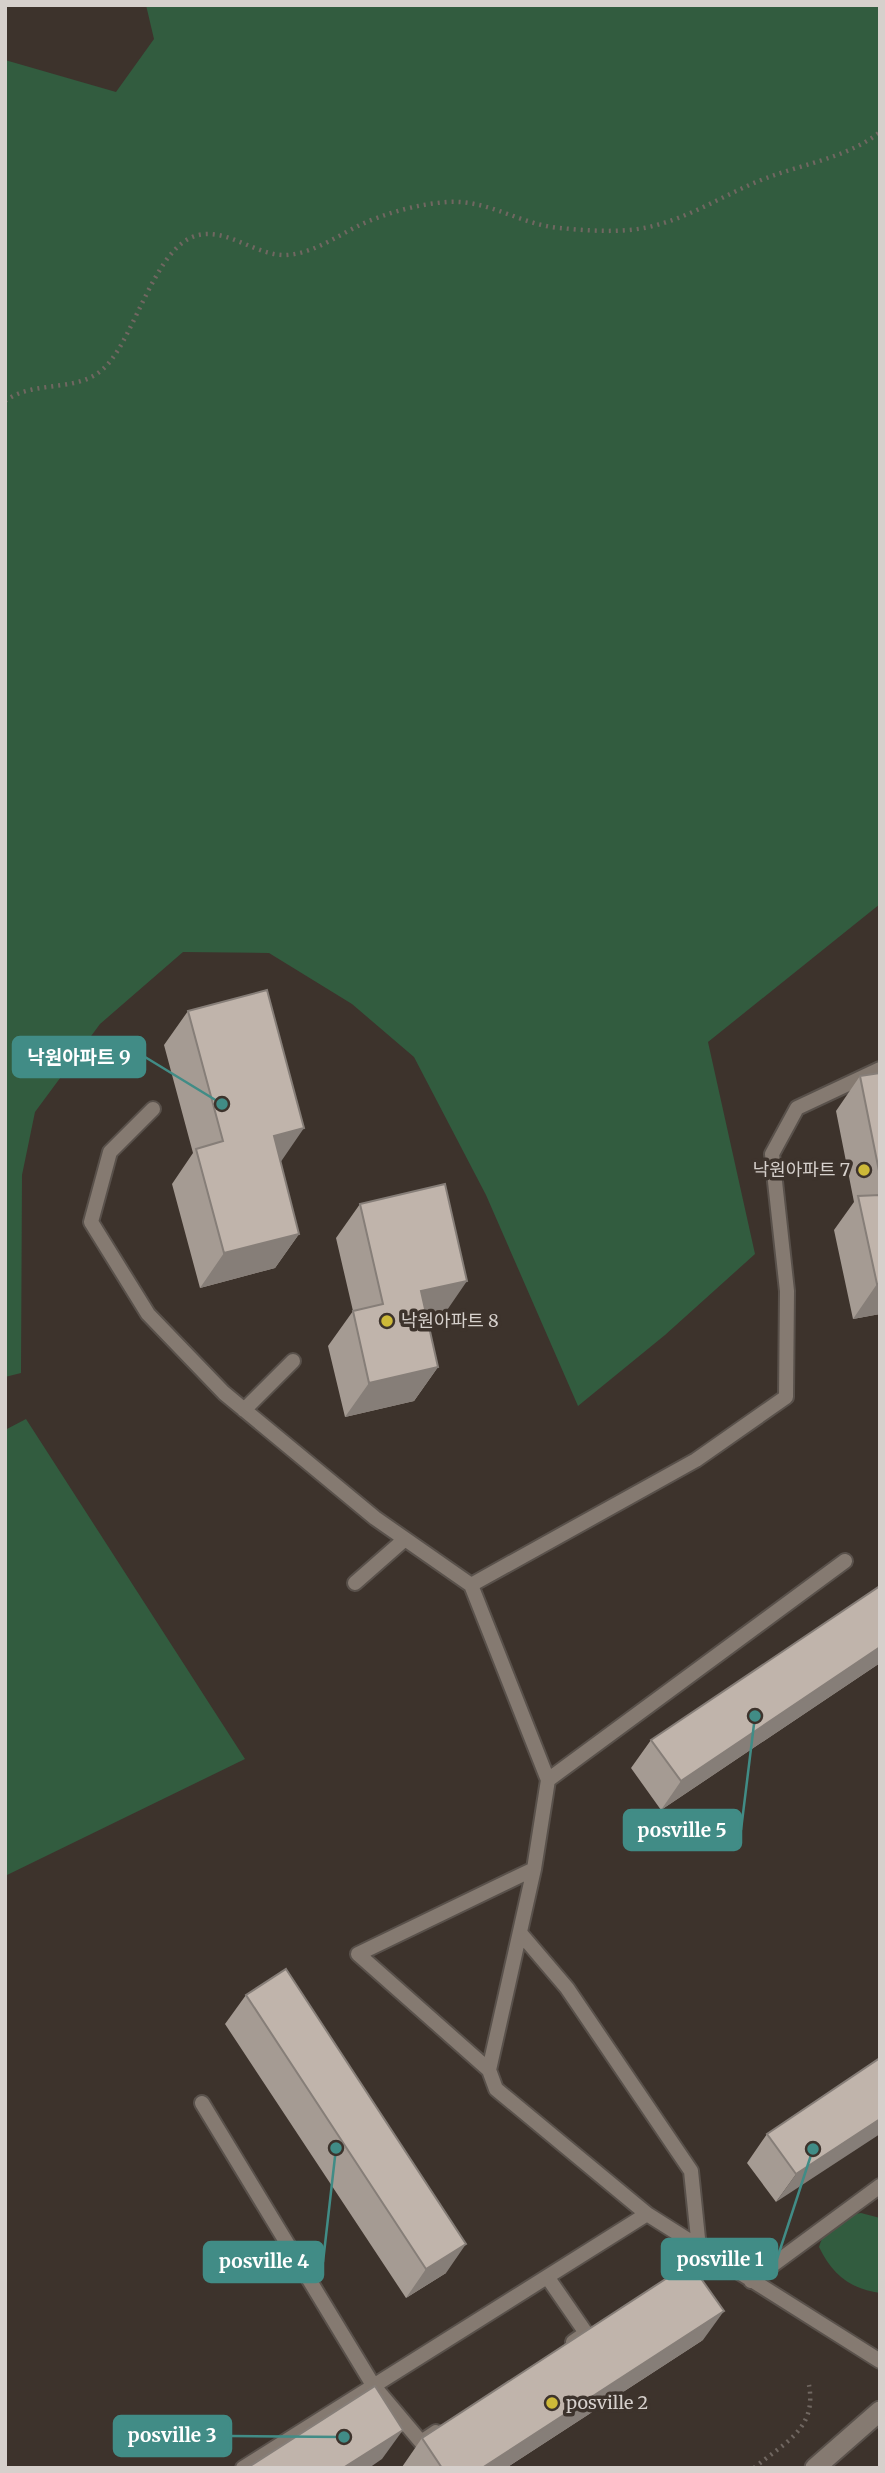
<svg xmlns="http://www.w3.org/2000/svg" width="885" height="2473" viewBox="0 0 885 2473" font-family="Merriweather,'Noto Sans KR',serif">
<rect width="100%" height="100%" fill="#3d332c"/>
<path fill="#325c3f" d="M 146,5 L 880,5 L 880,904 L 708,1042 L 755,1254 L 665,1335 L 578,1406 L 486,1195 L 414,1057 L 352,1004 L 269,953 L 183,952 L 100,1024 L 35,1112 L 22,1175 L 21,1373 L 5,1377 L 5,60 L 116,92 L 154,39 Z
M 26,1419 L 245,1759 L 5,1876 L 5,1430 Z
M 861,2213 L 880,2218 L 880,2293 C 850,2289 832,2274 819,2247 C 827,2223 837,2217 861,2213 Z"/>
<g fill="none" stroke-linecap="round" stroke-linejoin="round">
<defs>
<path id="service" d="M 153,1109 L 110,1152 L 91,1222 L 148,1314 L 224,1393 L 375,1518 L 471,1585 L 548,1780 L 534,1869 L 489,2070 L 496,2089 L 647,2214 L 880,2361
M 244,1410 L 293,1361
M 355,1583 L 405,1539
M 471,1585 L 696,1460 L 786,1397 L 787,1291 L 772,1154 L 797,1108 L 880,1069
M 548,1780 L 845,1561
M 521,1934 L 567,1988 L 691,2171 L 699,2248
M 489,2070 L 358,1954 L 534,1869
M 202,2103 L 373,2385 L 421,2442 L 436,2432
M 548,2278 L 586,2333 L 573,2342
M 751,2281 L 880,2186
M 243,2468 L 647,2214"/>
<path id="secondary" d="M 815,2468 L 880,2411"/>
</defs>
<use href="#service" stroke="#59514b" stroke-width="18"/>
<use href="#secondary" stroke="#59514b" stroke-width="23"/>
<path stroke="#706761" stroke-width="4.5" stroke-dasharray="2 5" stroke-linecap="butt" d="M 5,401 C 37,378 80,395 107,365 C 135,335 155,249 195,236 C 226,226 257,257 287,255 C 314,253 337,236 360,225 C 386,213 418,204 447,202 C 488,199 521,225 560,228 C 592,231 629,234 660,224 C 699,213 734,189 772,176 C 808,163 850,156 880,132
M 754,2468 C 785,2442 817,2429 809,2385"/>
<use href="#service" stroke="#857a71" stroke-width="14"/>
<use href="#secondary" stroke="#857a71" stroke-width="19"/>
</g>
<path fill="#a59b93" d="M 188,1011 L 280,1162 L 299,1234 L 275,1268 L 200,1288 L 172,1184 L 193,1153 L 164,1045 Z
M 880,1073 L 880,1314 L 853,1319 L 834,1230 L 854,1202 L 836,1111 L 860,1076 Z
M 360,1204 L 443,1316 L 427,1319 L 438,1367 L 414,1401 L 345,1417 L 328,1346 L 353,1311 L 336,1238 Z
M 880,1586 L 880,1663 L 661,1810 L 631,1768 L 651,1740 Z
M 246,1995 L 446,2273 L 406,2298 L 225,2024 Z
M 880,2058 L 776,2202 L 747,2163 L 767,2134 Z
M 703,2340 L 506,2468 L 402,2467 L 422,2438 Z"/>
<path fill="#867e78" d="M 304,1128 L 280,1163 L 274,1136 Z
M 299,1234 L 275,1268 L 200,1288 L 224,1253 Z
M 467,1281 L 443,1316 L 397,1326 L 421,1291 Z
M 877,1284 L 880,1284 L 880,1314 L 853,1319 Z
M 438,1367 L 414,1401 L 345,1417 L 369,1383 Z
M 880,1647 L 880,1663 L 661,1810 L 681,1781 Z
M 880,2119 L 880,2134 L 776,2202 L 796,2174 Z
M 466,2244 L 446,2273 L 406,2298 L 426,2269 Z
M 724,2311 L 703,2340 L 506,2468 L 482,2468 Z
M 403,2430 L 382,2459 L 369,2468 L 343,2468 Z"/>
<path fill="#c0b4ab" stroke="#867e78" stroke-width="2" d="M 267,990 L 304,1128 L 274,1136 L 299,1234 L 224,1253 L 196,1149 L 223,1141 L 188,1011 Z
M 880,1073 L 880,1176 L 860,1076 Z
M 445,1184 L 467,1281 L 421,1291 L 438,1367 L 369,1383 L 353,1311 L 383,1304 L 360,1204 Z
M 880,1195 L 880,1284 L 877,1284 L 858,1196 Z
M 880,1586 L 880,1647 L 681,1781 L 651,1740 Z
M 286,1969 L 466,2244 L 426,2269 L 246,1995 Z
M 880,2058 L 880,2119 L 796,2174 L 767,2134 Z
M 690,2263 L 724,2311 L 482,2468 L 442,2468 L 422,2438 Z
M 375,2386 L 403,2430 L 343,2468 L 247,2468 Z"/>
<g fill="#cdb938" stroke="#3d332c" stroke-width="2.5">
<circle cx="864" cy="1170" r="7"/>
<circle cx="387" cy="1321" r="7"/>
<circle cx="552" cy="2403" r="7"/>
</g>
<g text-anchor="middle" stroke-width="7" stroke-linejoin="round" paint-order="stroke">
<g font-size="18" fill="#d6d0cc" stroke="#3d332c" text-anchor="start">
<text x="850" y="1176" text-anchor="end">낙원아파트 7</text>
<text x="401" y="1327">낙원아파트 8</text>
<text x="566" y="2409">posville 2</text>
</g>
</g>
<path fill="none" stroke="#418c86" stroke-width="2.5" d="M222 1104L145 1057M755 1716L741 1830M813 2149L777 2259M336 2148L323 2262M344 2437L231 2436"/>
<g fill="#418c86" stroke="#3d332c" stroke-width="2.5">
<circle cx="222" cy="1104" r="7"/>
<circle cx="755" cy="1716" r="7"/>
<circle cx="813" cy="2149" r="7"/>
<circle cx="336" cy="2148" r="7"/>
<circle cx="344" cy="2437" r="7"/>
</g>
<g fill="#418c86" stroke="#418c86" stroke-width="2.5">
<rect x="13" y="1037" width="132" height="40" rx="7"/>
<rect x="624" y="1810" width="117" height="40" rx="7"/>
<rect x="662" y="2239" width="115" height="40" rx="7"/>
<rect x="204" y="2242" width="119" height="40" rx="7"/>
<rect x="114" y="2416" width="117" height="40" rx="7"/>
</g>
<g font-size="19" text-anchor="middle" font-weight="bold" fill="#fff">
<text x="79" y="1064">낙원아파트 9</text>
<text x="682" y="1837">posville 5</text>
<text x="720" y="2266">posville 1</text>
<text x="264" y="2268">posville 4</text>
<text x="172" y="2442">posville 3</text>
</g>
<rect width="885" height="2473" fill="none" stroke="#d6d0cc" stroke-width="14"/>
</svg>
